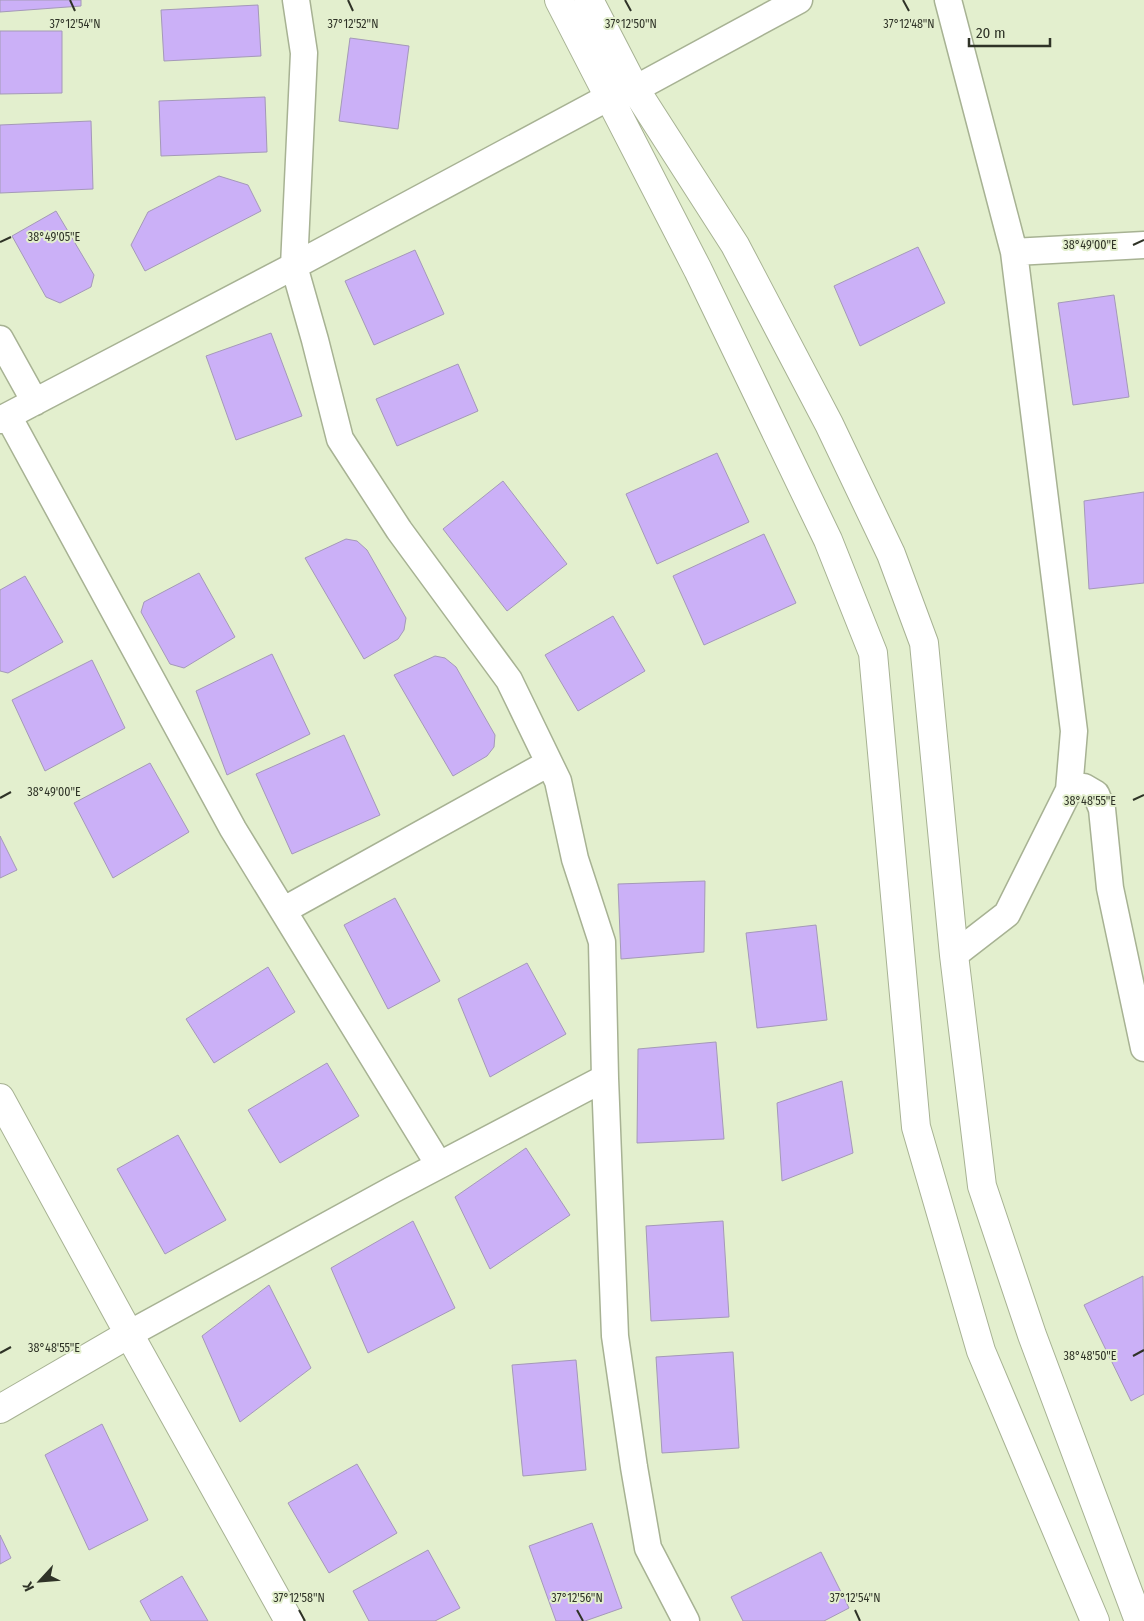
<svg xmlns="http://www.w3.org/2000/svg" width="1144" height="1621" viewBox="0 0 1144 1621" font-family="'Fira Sans Condensed',sans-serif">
<rect width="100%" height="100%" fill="#e3efce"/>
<path fill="#cbb0f7" stroke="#a499b8" d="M 0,0 L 81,0 L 81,6 L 0,12 Z
M 258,5 L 261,56 L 164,61 L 161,10 Z
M 0,31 L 62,31 L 62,93 L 0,94 Z
M 350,38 L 409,46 L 398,129 L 339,121 Z
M 265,97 L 267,152 L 161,156 L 159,101 Z
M 91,121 L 93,189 L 0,193 L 0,125 Z
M 219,176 L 248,185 L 261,211 L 145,271 L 131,245 L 148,212 Z
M 56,211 L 94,275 L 91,287 L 60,303 L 46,297 L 12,236 Z
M 918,247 L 945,303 L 860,346 L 834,286 Z
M 415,250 L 444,314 L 374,345 L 345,281 Z
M 1114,295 L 1129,397 L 1073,405 L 1058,303 Z
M 271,333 L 302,416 L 236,440 L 206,356 Z
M 458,364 L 478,411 L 397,446 L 376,399 Z
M 717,453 L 749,522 L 657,564 L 626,494 Z
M 503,481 L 567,564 L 507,611 L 443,529 Z
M 1144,492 L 1144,583 L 1089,589 L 1084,501 Z
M 764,534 L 796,603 L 704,645 L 673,576 Z
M 346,539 L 357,541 L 367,550 L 406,618 L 404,630 L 398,639 L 364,659 L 305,558 Z
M 199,573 L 235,637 L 184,668 L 170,664 L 141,612 L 144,602 Z
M 25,576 L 63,642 L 8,673 L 0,671 L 0,590 Z
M 613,616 L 645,671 L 578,711 L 545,655 Z
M 272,654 L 310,734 L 227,775 L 196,691 Z
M 435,656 L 445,658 L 456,667 L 495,735 L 494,747 L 487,756 L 453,776 L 394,675 Z
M 92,660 L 125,728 L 45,771 L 12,700 Z
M 344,735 L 380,815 L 292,854 L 256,774 Z
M 150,763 L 189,832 L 113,878 L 74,803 Z
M 0,836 L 17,870 L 0,878 Z
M 705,881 L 704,952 L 621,959 L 618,884 Z
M 395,898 L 440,981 L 388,1009 L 344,925 Z
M 816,925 L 827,1020 L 757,1028 L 746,933 Z
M 527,963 L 566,1034 L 490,1077 L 458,999 Z
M 268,967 L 295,1012 L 214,1063 L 186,1019 Z
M 716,1042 L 724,1139 L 637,1143 L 638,1049 Z
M 327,1063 L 359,1116 L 280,1163 L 248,1110 Z
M 842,1081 L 853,1153 L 782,1181 L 777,1103 Z
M 178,1135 L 226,1220 L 165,1254 L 117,1169 Z
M 526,1148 L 570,1215 L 490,1269 L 455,1197 Z
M 413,1221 L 455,1308 L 368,1353 L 331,1268 Z
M 723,1221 L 729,1317 L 651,1321 L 646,1226 Z
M 1143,1276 L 1144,1394 L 1131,1401 L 1084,1305 Z
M 269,1285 L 311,1368 L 240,1422 L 202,1336 Z
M 733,1352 L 739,1448 L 662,1453 L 656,1357 Z
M 576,1360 L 586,1470 L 523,1476 L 512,1365 Z
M 102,1424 L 148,1520 L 89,1550 L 45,1455 Z
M 357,1464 L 397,1533 L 329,1573 L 288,1503 Z
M 592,1523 L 622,1608 L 585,1621 L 556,1621 L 529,1546 Z
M 0,1535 L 11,1558 L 0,1564 Z
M 428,1550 L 460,1608 L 435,1621 L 369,1621 L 353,1591 Z
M 821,1552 L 849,1608 L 824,1621 L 743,1621 L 731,1597 Z
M 182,1576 L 208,1621 L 151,1621 L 140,1601 Z"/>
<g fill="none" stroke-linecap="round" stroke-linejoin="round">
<defs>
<path id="minor" d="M 296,0 L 304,53 L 294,266 L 315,340 L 340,439 L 399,530 L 509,680 L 558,781 L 575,859 L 602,942 L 605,1078 L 615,1336 L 634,1467 L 648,1548 L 686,1621
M 948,0 L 1014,252 L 1074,731 L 1069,790
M 1014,252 L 1144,245
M 0,339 L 35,402
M 8,416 L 233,829 L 439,1165
M 0,420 L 294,266 L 609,97 L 635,89 L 799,0
M 284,910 L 549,763
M 954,955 L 1007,914 L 1069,790 L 1084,787 L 1096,794 L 1102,809 L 1110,888 L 1144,1048
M 129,1334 L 392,1190 L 605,1078"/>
<path id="tertiary" d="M 0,1098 L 129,1334 L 289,1621
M 0,1409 L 129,1334"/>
<path id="secondary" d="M 559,0 L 698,270 L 828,540 L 873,653 L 916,1127 L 981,1351 L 1095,1621
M 589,0 L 635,89 L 735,245 L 829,424 L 891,554 L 924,643 L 954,955 L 982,1186 L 1032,1335 L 1139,1621"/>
</defs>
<use href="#minor" stroke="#a7b293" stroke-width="29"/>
<use href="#tertiary" stroke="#a7b293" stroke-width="30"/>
<use href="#secondary" stroke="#a7b293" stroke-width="30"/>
<use href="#minor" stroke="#fff" stroke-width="26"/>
<use href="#tertiary" stroke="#fff" stroke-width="28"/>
<use href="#secondary" stroke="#fff" stroke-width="28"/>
</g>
<path fill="none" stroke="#2f3327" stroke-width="2" d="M 70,0 L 75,11M 348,0 L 353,11M 625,0 L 631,11M 903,0 L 909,11M 0,242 L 11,237M 1133,245 L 1144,240M 0,798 L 11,792M 1133,800 L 1144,795M 0,1353 L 11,1347M 1133,1356 L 1144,1350M 299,1610 L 305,1621M 577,1610 L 583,1621M 855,1610 L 860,1621"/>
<g font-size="12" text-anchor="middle" fill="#2f3327" stroke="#e3efce" stroke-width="4" stroke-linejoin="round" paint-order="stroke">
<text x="75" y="28">37°12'54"N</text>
<text x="353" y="28">37°12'52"N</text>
<text x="631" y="28">37°12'50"N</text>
<text x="909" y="28">37°12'48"N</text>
<text x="54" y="241">38°49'05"E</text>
<text x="1090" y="249">38°49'00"E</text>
<text x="54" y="796">38°49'00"E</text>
<text x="1090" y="805">38°48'55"E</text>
<text x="54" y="1352">38°48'55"E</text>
<text x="1090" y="1360">38°48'50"E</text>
<text x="299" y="1602">37°12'58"N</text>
<text x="577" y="1602">37°12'56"N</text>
<text x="855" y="1602">37°12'54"N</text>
</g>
<g transform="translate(40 1581) rotate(244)" stroke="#e3efce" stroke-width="4" paint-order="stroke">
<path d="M0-4L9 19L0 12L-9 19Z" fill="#2f3327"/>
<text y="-8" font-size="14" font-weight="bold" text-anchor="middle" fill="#2f3327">K</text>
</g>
<path d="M969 38v8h81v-8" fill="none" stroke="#2f3327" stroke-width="2.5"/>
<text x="976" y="38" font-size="15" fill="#2f3327" stroke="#e3efce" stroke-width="4" paint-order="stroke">20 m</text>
</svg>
